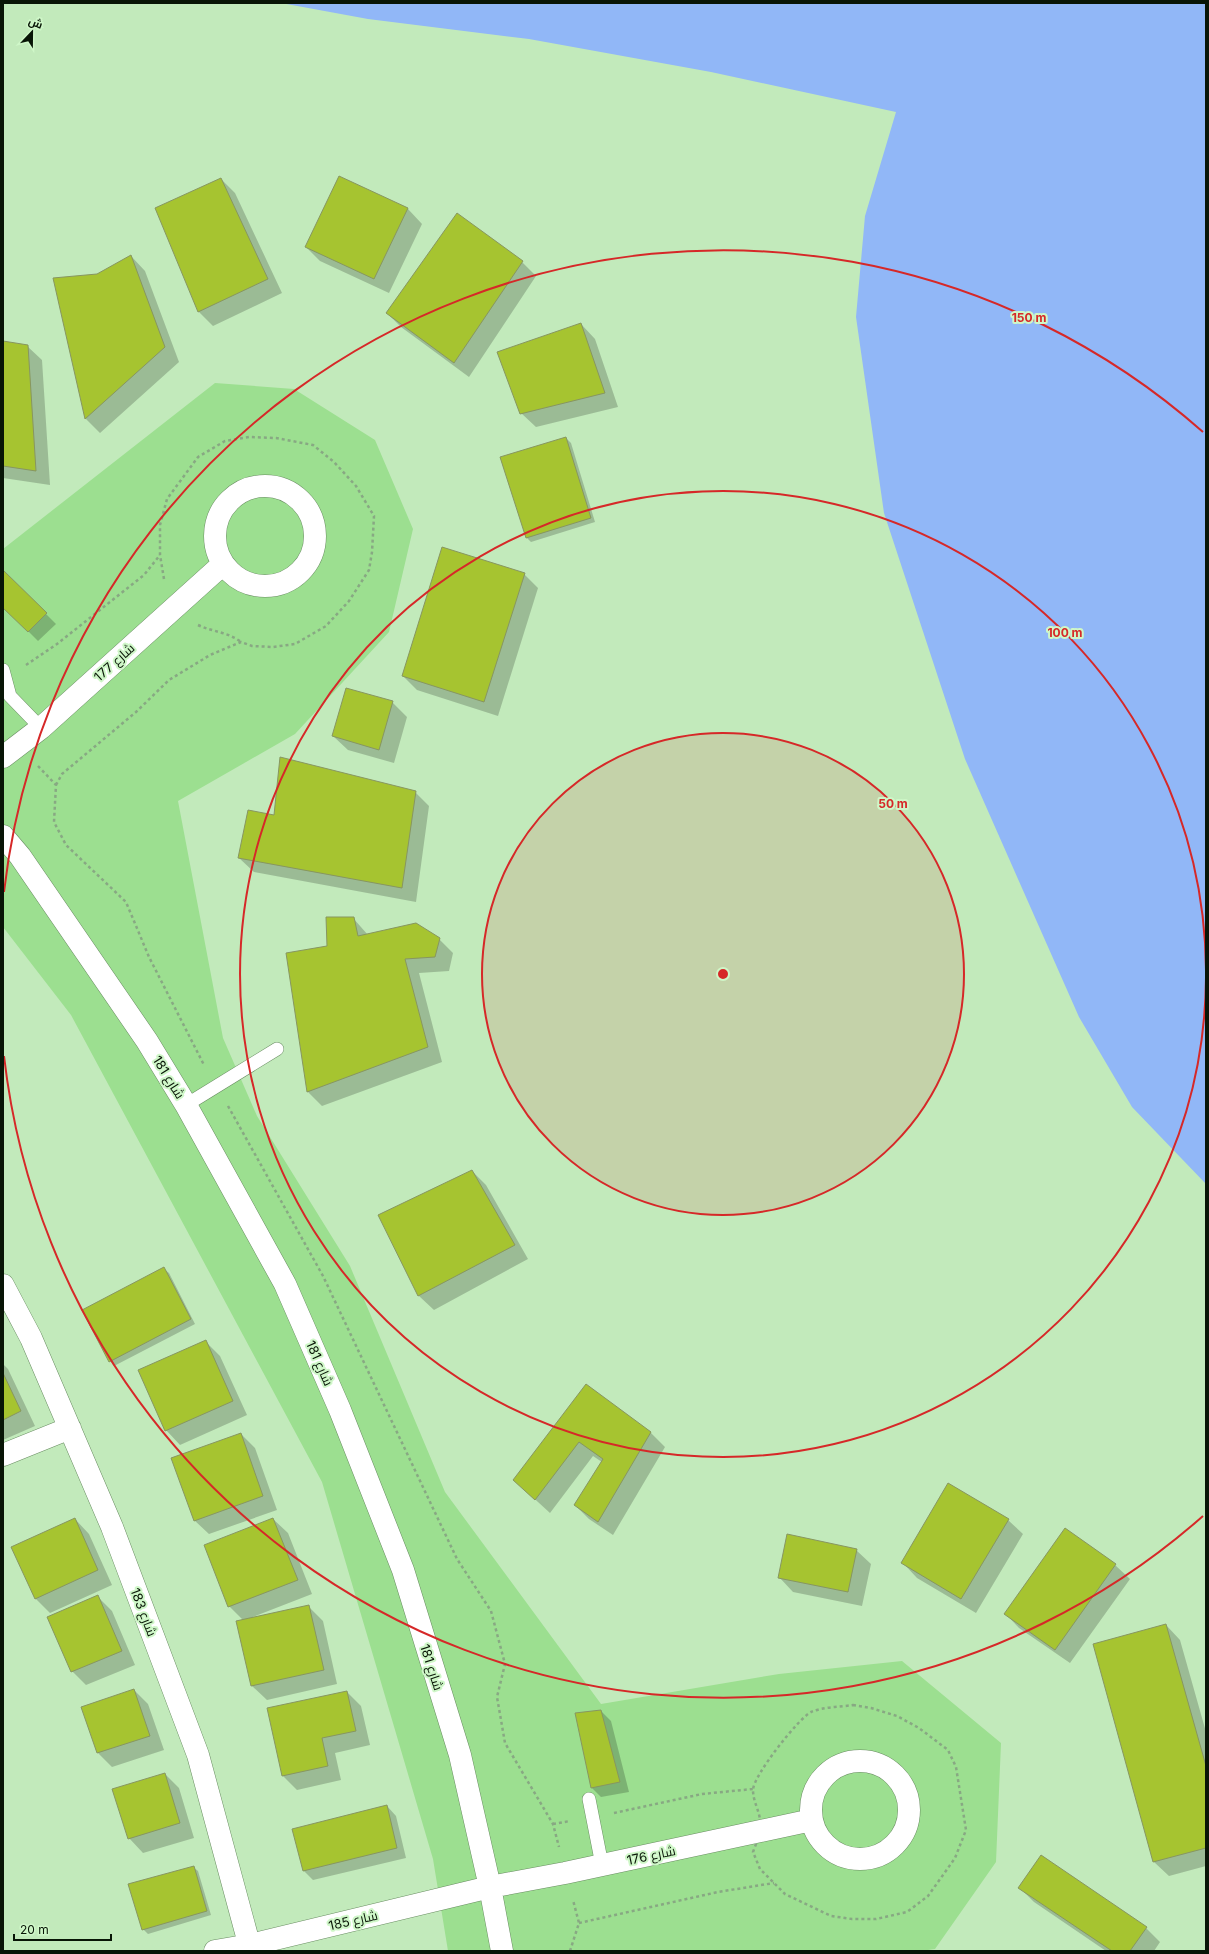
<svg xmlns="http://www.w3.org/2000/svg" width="1209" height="1954" viewBox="0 0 1209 1954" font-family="Inter,Cairo,sans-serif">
<rect width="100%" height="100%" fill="#c2eabb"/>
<path fill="#9cdf90" d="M 215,383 L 294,389 L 375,440 L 413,529 L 389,632 L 295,734 L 178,801 L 223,1038 L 257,1116 L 350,1266 L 445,1492 L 601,1704 L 779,1674 L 902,1661 L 1001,1743 L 996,1862 L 935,1949 L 921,1951 L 448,1951 L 433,1859 L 322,1482 L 71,1015 L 3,927 L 3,549 Z"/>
<path fill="#91b7f7" d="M 281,3 L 1206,3 L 1206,1184 L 1132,1107 L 1079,1017 L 965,759 L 884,513 L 856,317 L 865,216 L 896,112 L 711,72 L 529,39 L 368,19 Z"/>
<path fill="#0003" d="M 339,177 L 408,209 L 422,224 L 389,293 L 320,261 L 306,247 Z
M 221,179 L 235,193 L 282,293 L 213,326 L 199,312 Z
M 131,256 L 145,271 L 179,362 L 100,433 L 86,419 L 54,279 L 97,275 Z
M 522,262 L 536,276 L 469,377 L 401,327 L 387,313 Z
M 581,324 L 595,339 L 618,407 L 536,427 L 521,413 Z
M 3,342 L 27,346 L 42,360 L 50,485 L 3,478 Z
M 566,438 L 571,443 L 595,522 L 531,542 L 526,537 Z
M 3,571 L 56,624 L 38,641 L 3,606 Z
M 524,574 L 538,588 L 498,716 L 417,690 L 403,676 Z
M 392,702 L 407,717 L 394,763 L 348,750 L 333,736 Z
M 415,792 L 429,806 L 416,902 L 254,872 L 239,858 L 274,817 Z
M 353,918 L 368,935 L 439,939 L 453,953 L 449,971 L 419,973 L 442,1062 L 322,1106 L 308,1092 L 287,953 L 328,947 Z
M 472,1171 L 486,1185 L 528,1259 L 434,1310 L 419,1296 L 379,1215 Z
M 164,1269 L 169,1273 L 195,1324 L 114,1366 L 110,1361 Z
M 205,1341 L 220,1356 L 247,1415 L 180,1445 L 166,1430 Z
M 3,1364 L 8,1369 L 35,1426 L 3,1440 Z
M 587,1385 L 651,1433 L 665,1447 L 613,1535 L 589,1519 L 575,1505 L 602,1462 L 593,1456 L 550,1513 L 514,1480 Z
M 241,1434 L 255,1448 L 277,1510 L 209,1534 L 194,1520 Z
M 75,1519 L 89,1534 L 112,1585 L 50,1613 L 35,1598 Z
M 273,1519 L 288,1533 L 312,1594 L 250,1618 L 308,1606 L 323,1621 L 337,1684 L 267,1700 L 252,1686 L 237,1622 L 244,1621 L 229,1606 Z
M 1008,1520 L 1023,1534 L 976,1613 L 917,1578 L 903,1563 Z
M 856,1550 L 871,1564 L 862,1606 L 793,1592 L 779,1577 Z
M 1115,1565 L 1130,1579 L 1070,1663 L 1019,1628 L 1005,1613 Z
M 98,1597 L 112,1611 L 135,1665 L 86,1685 L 72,1671 Z
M 1166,1625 L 1180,1640 L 1206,1732 L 1206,1866 L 1169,1876 L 1154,1862 Z
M 134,1690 L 148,1704 L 164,1750 L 112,1767 L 98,1753 Z
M 347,1692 L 361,1706 L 370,1745 L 335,1753 L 341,1780 L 297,1790 L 283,1776 Z
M 601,1711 L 611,1721 L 629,1792 L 601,1797 L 591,1787 Z
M 165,1774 L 179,1788 L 194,1838 L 143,1853 L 129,1838 Z
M 387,1806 L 396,1816 L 406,1858 L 313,1880 L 303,1870 Z
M 193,1867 L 198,1871 L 211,1915 L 148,1934 L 143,1929 Z
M 1020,1888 L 1146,1928 L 1160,1942 L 1154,1951 L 1106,1951 L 1034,1902 Z"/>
<path fill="#a6c430" stroke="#879661" d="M 339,176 L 408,208 L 374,279 L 305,247 Z
M 221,178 L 268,279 L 198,312 L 155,208 Z
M 457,213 L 523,261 L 454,363 L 386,313 Z
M 131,255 L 165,347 L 85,419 L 53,278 L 97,274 Z
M 581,323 L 605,393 L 520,414 L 497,352 Z
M 3,341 L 28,345 L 36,471 L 3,466 Z
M 566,437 L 591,518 L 526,538 L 500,457 Z
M 442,547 L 525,573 L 484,702 L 402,676 Z
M 3,570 L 47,613 L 28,632 L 3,608 Z
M 346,688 L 393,701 L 379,750 L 332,736 Z
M 280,757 L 416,791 L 402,888 L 238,858 L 248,810 L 274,815 Z
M 326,917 L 354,917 L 358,936 L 416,923 L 440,938 L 435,957 L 405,959 L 428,1047 L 307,1092 L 286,953 L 327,946 Z
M 472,1170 L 515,1245 L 418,1296 L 378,1215 Z
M 164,1267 L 191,1319 L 109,1362 L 82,1310 Z
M 206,1340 L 233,1401 L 165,1431 L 138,1370 Z
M 3,1373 L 21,1411 L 3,1420 Z
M 586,1384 L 651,1432 L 598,1522 L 574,1505 L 603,1459 L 579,1442 L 535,1500 L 513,1480 Z
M 241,1433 L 263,1496 L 194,1521 L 171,1458 Z
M 948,1483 L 1009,1519 L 961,1599 L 901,1563 Z
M 75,1518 L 98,1570 L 35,1599 L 11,1547 Z
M 273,1518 L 298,1580 L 228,1607 L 204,1545 Z
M 1065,1528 L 1116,1564 L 1055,1650 L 1004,1614 Z
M 787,1534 L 857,1549 L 848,1592 L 778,1578 Z
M 98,1595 L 122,1651 L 71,1672 L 47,1617 Z
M 309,1605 L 324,1670 L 251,1686 L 236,1621 Z
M 1166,1624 L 1206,1766 L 1206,1848 L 1153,1862 L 1093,1644 Z
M 134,1689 L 150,1736 L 97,1753 L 81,1707 Z
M 347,1691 L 356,1731 L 322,1738 L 328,1766 L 282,1776 L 267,1708 Z
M 601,1710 L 620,1782 L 591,1788 L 575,1713 Z
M 165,1773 L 180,1823 L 128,1839 L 112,1789 Z
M 387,1805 L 397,1848 L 303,1871 L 292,1829 Z
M 1041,1855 L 1147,1927 L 1130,1951 L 1112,1951 L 1018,1888 Z
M 194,1866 L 207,1911 L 142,1930 L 128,1884 Z"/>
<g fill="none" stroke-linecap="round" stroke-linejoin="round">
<defs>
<path id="lane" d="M 3,670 L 10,696 L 41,728
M 186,1105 L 277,1049
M 589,1799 L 602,1865"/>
<path id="street" d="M215 536a50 50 0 1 1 100 0a50 50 0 1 1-100 0Z
M 3,757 L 41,728 L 223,564
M 3,836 L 20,856 L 147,1041 L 186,1105 L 285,1284 L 340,1410 L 403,1570 L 460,1755 L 490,1887 L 502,1951
M 3,1285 L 31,1338 L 112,1527 L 198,1755 L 251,1951
M 3,1455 L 70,1428
M811 1810a49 49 0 1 1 98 0a49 49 0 1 1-98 0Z
M 215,1951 L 250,1945 L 490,1887 L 565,1873 L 812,1820"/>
</defs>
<use href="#lane" stroke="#698d62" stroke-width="14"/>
<use href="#street" stroke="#698d62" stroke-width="23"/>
<path stroke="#88a883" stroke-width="2.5" stroke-dasharray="3 3" stroke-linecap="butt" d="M 198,625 C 213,632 228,632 241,642
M 26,665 L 57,644 L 144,575 L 160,555
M 38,766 L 56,785 L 54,822 L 66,845 L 126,902 L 149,957 L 204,1065
M 56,785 L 62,774 L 136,712 L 169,680 L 210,655 L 241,642 L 252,646 L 273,647 L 295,644 L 326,626 L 349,601 L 369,570 L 372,552 L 374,516 L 356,486 L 334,462 L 313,445 L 276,438 L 249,437 L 225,441 L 198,457 L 167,499 L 160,525 L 160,555 L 164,579
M 228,1106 L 323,1276 L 457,1559 L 491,1611 L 505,1664 L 497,1697 L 505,1743 L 553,1824 L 559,1847
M 853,1705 L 871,1708 L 897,1716 L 919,1728 L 948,1750 L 956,1767 L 966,1830 L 955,1858 L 948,1868 L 928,1896 L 907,1912 L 876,1919 L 852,1919 L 831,1916 L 785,1894 L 760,1869 L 753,1852 C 757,1841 762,1831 760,1820 C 759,1810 753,1801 753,1790 C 753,1776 798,1719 811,1712 C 822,1707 840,1707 853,1705 Z
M 614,1813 L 702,1794 L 753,1789
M 553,1824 L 570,1821
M 579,1923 L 718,1892 L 774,1883
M 570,1951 L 579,1923 L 573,1900"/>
<use href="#lane" stroke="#fff" stroke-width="13"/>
<use href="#street" stroke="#fff" stroke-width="22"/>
</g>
<circle cx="723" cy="974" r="241" fill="#d62828" fill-opacity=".12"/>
<g fill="none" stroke="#d62828" stroke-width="2">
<circle cx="723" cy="974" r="241"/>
<path d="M1206 978A483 483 0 1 1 1206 970"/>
<path d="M1203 1516A724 724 0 0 1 4 1056M4 892A724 724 0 0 1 1203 432"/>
</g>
<g text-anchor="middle" stroke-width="4" stroke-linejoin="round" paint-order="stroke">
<g font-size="13" fill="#081506" stroke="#cff7c8">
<text transform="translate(114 662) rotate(-42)" y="5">شارع 177</text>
<text transform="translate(169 1077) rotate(58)" y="5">شارع 181</text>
<text transform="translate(320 1363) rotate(66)" y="5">شارع 181</text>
<text transform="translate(144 1612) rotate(69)" y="5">شارع 183</text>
<text transform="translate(432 1667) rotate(72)" y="5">شارع 181</text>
<text transform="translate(651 1855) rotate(-12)" y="5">شارع 176</text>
<text transform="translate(353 1920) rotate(-13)" y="5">شارع 185</text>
</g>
</g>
<circle cx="723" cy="974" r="6" fill="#d62828" stroke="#cff7c8" stroke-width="2"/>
<g font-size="12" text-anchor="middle" font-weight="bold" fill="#d62828" stroke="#cff7c8" stroke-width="4" stroke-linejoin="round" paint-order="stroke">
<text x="1029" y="322">150 m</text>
<text x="1065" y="637">100 m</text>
<text x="893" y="808">50 m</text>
</g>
<rect width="1209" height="1954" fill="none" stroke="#081506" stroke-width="8"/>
<g transform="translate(32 32) rotate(22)" stroke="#cff7c8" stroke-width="3" paint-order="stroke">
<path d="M0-3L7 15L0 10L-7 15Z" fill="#081506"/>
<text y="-6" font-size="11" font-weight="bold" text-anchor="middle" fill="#081506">ش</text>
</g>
<path d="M14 1934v6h97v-6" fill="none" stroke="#081506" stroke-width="2"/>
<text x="20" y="1934" font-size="12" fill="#081506" stroke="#cff7c8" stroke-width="3" paint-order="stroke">20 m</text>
</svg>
